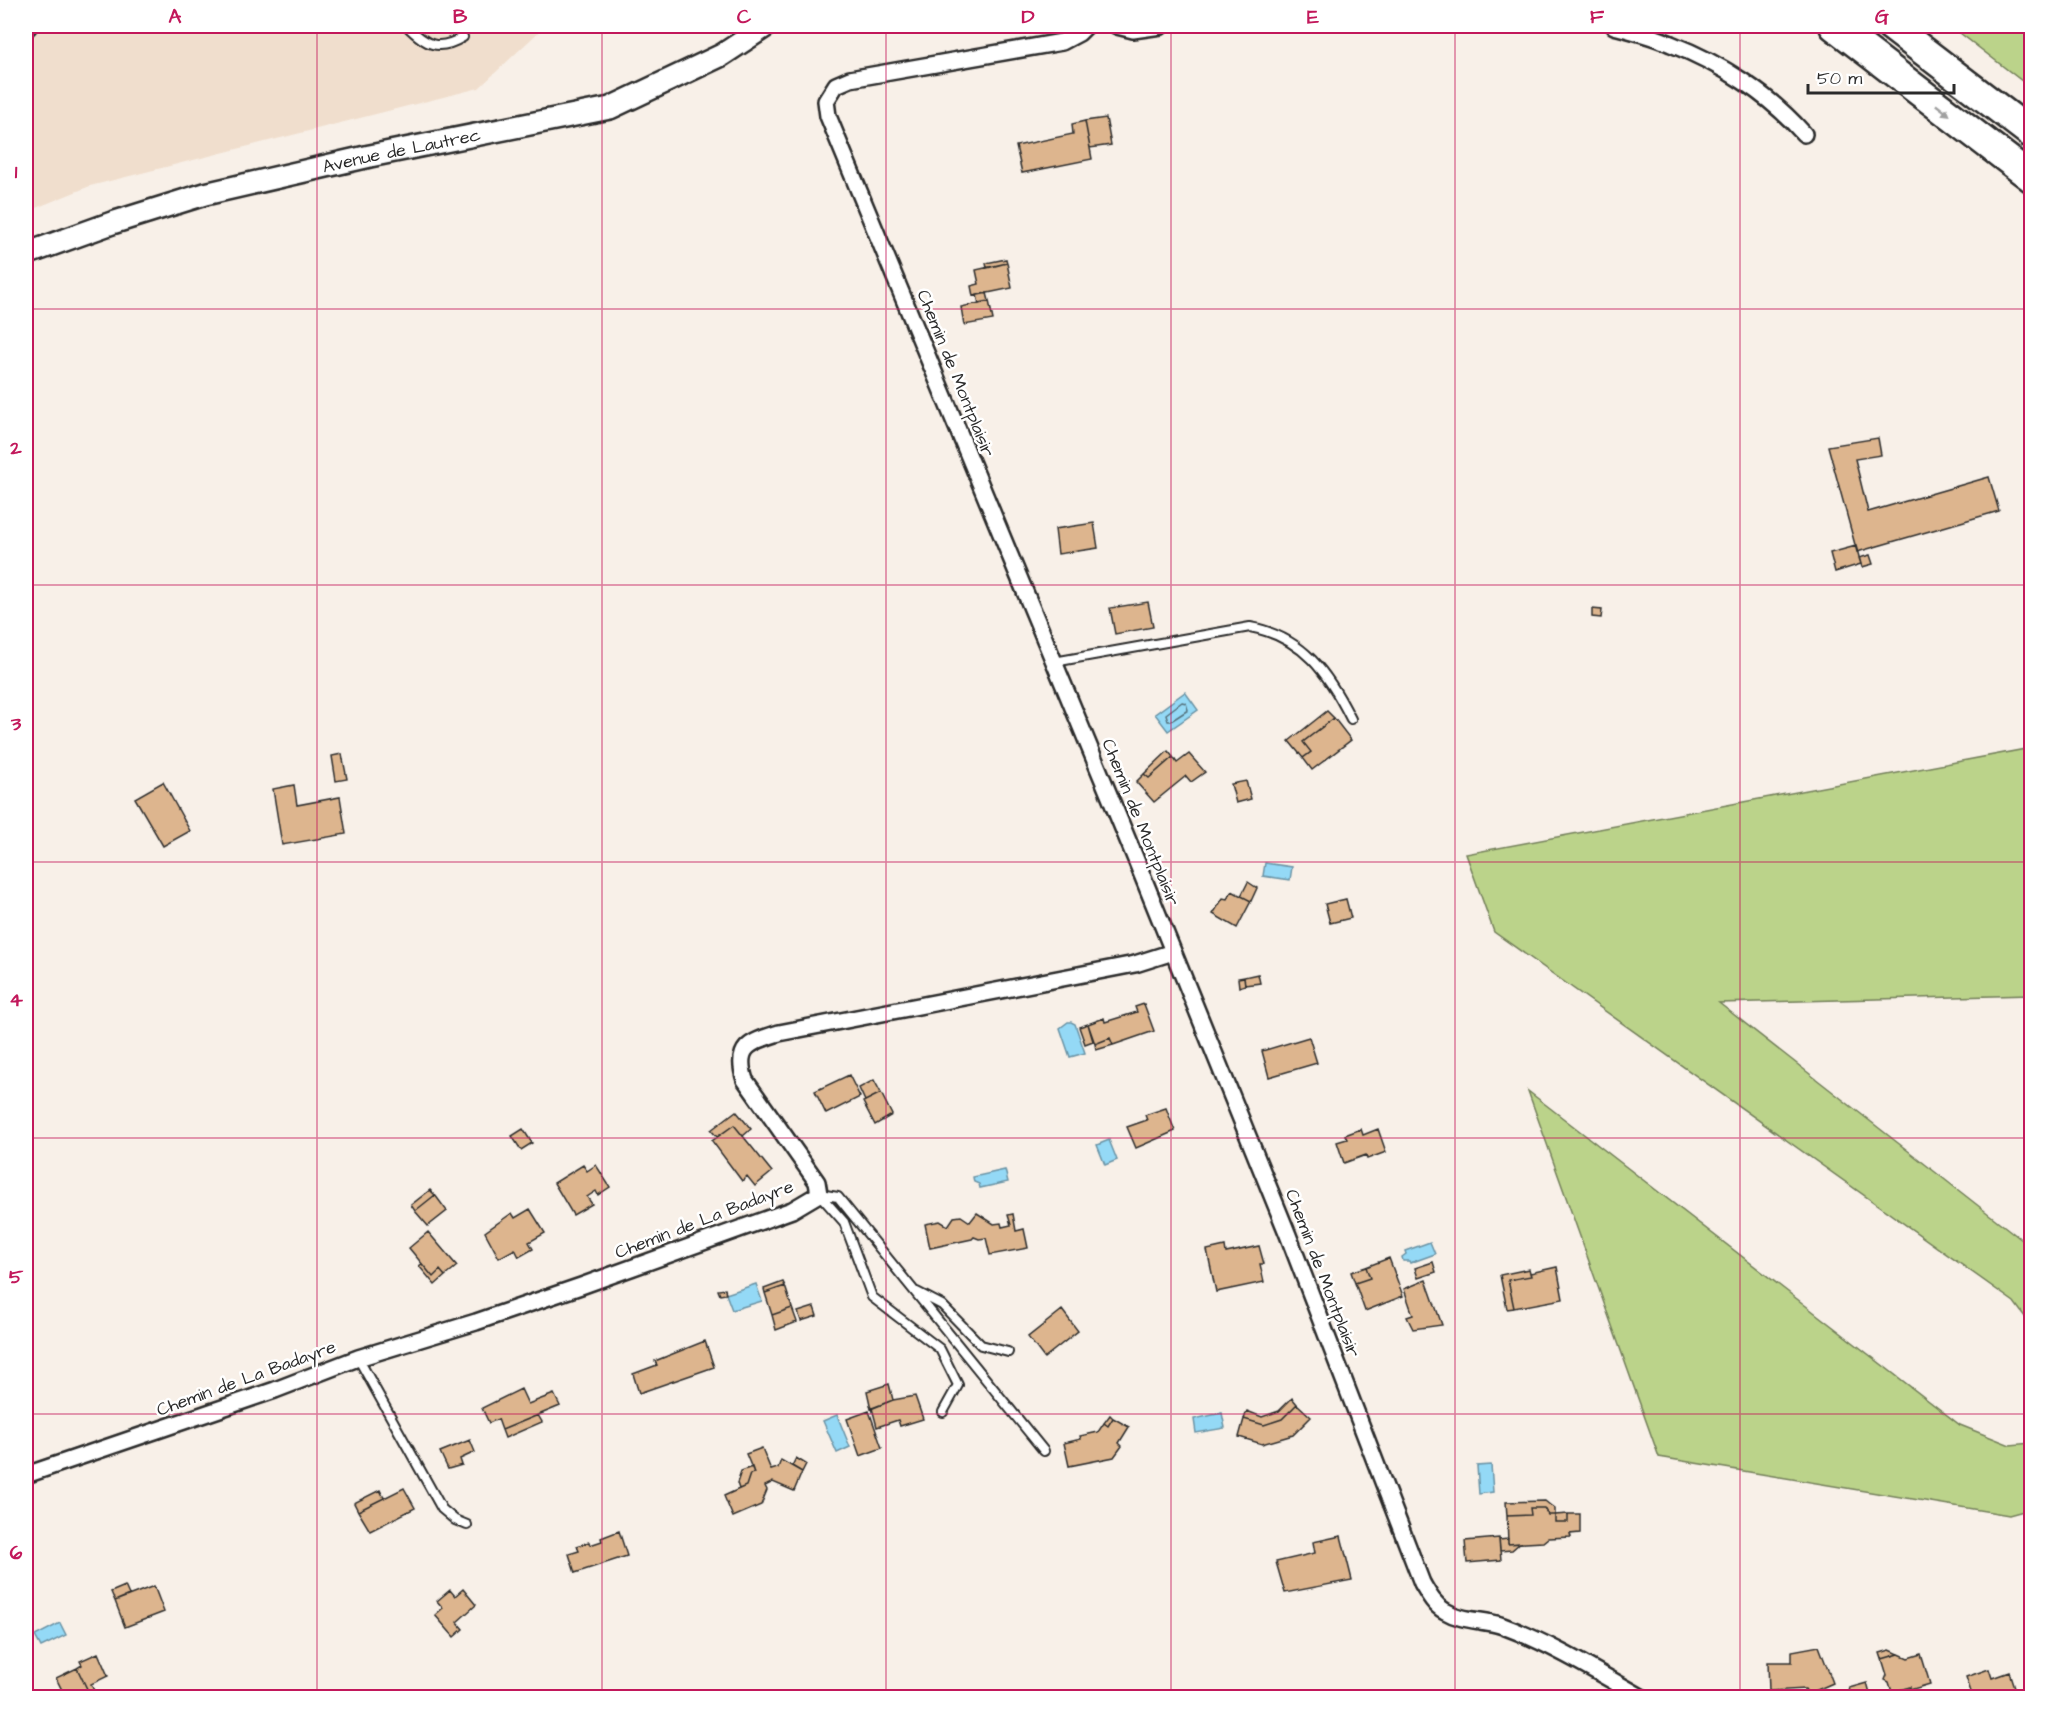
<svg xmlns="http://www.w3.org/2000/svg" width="2057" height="1723" viewBox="0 0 2057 1723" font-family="'Architects Daughter',sans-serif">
<rect width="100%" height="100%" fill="#f8f0e8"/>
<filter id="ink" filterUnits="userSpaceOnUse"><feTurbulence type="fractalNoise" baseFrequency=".0167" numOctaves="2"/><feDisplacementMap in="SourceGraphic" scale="12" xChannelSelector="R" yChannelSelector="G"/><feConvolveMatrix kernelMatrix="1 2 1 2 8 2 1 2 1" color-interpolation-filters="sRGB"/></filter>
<g filter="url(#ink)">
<path fill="#f0decd" d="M 26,26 L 545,26 L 479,88 L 90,186 L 26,212 Z"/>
<path fill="#bbd38a" stroke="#737f5a" stroke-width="1.5" d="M 1951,26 L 2031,26 L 2031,88 Z
M 2031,748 L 2031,995 L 1719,1003 L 2031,1247 L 2031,1325 L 2014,1302 L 1494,932 L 1466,854 Z
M 1528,1091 L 1960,1425 L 2010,1445 L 2031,1443 L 2031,1509 L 2009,1515 L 1659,1457 Z"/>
<path fill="#94d9f6" stroke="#6a93a5" stroke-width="1.5" d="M 1185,692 L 1198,710 L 1168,731 L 1155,714 Z
M 1265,863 L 1292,867 L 1290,880 L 1263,876 Z
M 1068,1022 L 1071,1022 L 1075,1024 L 1085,1053 L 1070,1057 L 1060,1028 Z
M 1109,1140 L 1117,1160 L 1105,1165 L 1097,1145 Z
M 1005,1170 L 1008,1182 L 980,1188 L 979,1184 L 974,1182 L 973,1177 Z
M 1430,1242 L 1435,1254 L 1410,1263 L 1409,1261 L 1403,1261 L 1402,1257 L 1406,1254 L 1405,1251 Z
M 756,1284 L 762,1301 L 732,1310 L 726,1294 Z
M 1222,1413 L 1225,1428 L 1196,1433 L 1194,1419 Z
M 837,1415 L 850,1447 L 837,1453 L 823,1421 Z
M 1491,1465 L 1493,1492 L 1479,1494 L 1477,1466 Z
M 60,1623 L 66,1635 L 41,1647 L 35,1636 Z"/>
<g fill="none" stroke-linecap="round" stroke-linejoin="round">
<path stroke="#55717c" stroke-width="1.5" d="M 1182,702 L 1186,703 L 1188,710 L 1171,721 L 1168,721 L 1166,714 Z"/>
</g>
<path fill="#ddb58e" stroke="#2b2b2b" stroke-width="1.5" d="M 1106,118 L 1111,145 L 1090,148 L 1085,121 Z
M 1085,121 L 1092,159 L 1022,173 L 1016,146 L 1073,134 L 1072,124 Z
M 1006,259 L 1007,263 L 987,268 L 986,263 Z
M 1007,263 L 1012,288 L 973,296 L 971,286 L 979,284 L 976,270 Z
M 987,293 L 989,301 L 979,304 L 977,295 Z
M 989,301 L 993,320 L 964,325 L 961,307 Z
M 1878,438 L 1881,455 L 1855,459 L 1868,512 L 1989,477 L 1999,511 L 1857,552 L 1828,446 Z
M 1094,523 L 1098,548 L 1058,554 L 1055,529 Z
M 1856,546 L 1861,564 L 1835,572 L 1830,553 Z
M 1870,555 L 1873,564 L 1862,567 L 1859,558 Z
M 1148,602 L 1153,627 L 1115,634 L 1110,608 Z
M 1592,609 L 1602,610 L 1601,618 L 1592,617 Z
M 1327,711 L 1334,718 L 1303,742 L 1311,752 L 1303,758 L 1289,741 Z
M 1334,718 L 1351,740 L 1312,770 L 1303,758 L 1311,752 L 1303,742 Z
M 1168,751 L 1173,757 L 1149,778 L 1144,774 Z
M 342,754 L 347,779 L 336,781 L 332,756 Z
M 1189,754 L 1205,772 L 1191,782 L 1186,776 L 1154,802 L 1136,782 L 1144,774 L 1149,778 L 1173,757 L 1177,763 Z
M 1246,781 L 1251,799 L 1236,803 L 1231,784 Z
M 163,782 L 190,831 L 163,846 L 135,798 Z
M 294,785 L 297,805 L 340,797 L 346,834 L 282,845 L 273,789 Z
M 1248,882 L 1257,888 L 1251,901 L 1241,896 Z
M 1232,891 L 1251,901 L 1237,928 L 1213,914 L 1223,898 L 1227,899 Z
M 1346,899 L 1351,918 L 1330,923 L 1325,904 Z
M 1258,974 L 1260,983 L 1245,985 L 1244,977 Z
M 1244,977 L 1245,985 L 1239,987 L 1238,978 Z
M 1144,1004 L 1154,1031 L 1113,1045 L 1110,1038 L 1095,1044 L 1088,1024 L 1104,1018 L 1105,1022 L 1137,1012 L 1135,1007 Z
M 1088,1024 L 1093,1041 L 1085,1044 L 1079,1027 Z
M 1309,1037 L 1317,1063 L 1269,1077 L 1262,1051 Z
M 1110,1038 L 1113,1045 L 1096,1050 L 1095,1044 Z
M 849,1075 L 860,1097 L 826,1114 L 815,1091 Z
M 874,1080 L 881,1093 L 865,1101 L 859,1088 Z
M 881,1093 L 892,1115 L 875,1125 L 863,1102 Z
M 1166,1108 L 1175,1131 L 1136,1148 L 1127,1127 L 1147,1120 L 1145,1115 Z
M 736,1111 L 751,1129 L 743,1136 L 734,1125 L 717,1137 L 711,1130 Z
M 734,1125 L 772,1172 L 755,1186 L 747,1176 L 742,1181 L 712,1141 Z
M 523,1129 L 532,1143 L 521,1150 L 512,1136 Z
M 1361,1129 L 1363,1135 L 1378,1129 L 1386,1152 L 1367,1159 L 1366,1155 L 1344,1163 L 1337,1142 L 1347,1139 L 1345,1135 Z
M 583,1165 L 587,1171 L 596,1165 L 610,1187 L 598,1195 L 596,1191 L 587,1197 L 592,1204 L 573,1215 L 554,1183 Z
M 430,1190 L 435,1195 L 415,1211 L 411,1205 Z
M 435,1195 L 447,1211 L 428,1226 L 415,1211 Z
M 530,1209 L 545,1233 L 529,1242 L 533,1249 L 519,1257 L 515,1249 L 499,1258 L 485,1232 L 512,1213 L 515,1218 Z
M 977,1213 L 994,1224 L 1001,1223 L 1002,1227 L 1011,1225 L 1008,1215 L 1013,1214 L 1016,1231 L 1024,1229 L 1028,1248 L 990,1255 L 986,1238 L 979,1239 L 974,1237 L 972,1239 L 930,1248 L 925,1224 L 940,1221 L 948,1226 L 954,1217 L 961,1216 L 970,1222 Z
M 428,1232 L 457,1266 L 445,1276 L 440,1270 L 433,1277 L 409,1248 Z
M 1225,1246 L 1226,1253 L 1259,1246 L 1264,1264 L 1260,1264 L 1264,1282 L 1216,1292 L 1207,1250 Z
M 1389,1258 L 1403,1296 L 1365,1311 L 1355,1283 L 1370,1278 L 1366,1267 Z
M 1433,1262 L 1436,1272 L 1418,1278 L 1415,1268 Z
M 422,1264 L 433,1277 L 440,1270 L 445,1276 L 435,1285 L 419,1266 Z
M 1366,1267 L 1370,1278 L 1355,1283 L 1351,1272 Z
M 1557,1267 L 1563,1299 L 1514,1308 L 1508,1280 L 1531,1276 L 1530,1273 Z
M 1529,1269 L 1531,1276 L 1508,1280 L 1514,1308 L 1507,1309 L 1500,1275 Z
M 1426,1280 L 1442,1325 L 1413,1329 L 1407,1317 L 1413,1315 L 1404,1289 Z
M 783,1282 L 785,1286 L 765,1293 L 764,1289 Z
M 785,1286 L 792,1308 L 772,1315 L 765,1293 Z
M 725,1289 L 726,1294 L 720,1295 L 718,1290 Z
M 814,1307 L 817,1316 L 801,1321 L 798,1312 Z
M 792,1308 L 797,1322 L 776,1330 L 772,1315 Z
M 1062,1310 L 1078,1331 L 1044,1358 L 1028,1337 Z
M 705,1341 L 714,1367 L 639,1393 L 633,1374 L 657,1365 L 655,1361 Z
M 889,1384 L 893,1400 L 871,1409 L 867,1391 Z
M 521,1389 L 528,1404 L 554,1394 L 560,1406 L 502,1430 L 498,1419 L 489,1423 L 482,1408 Z
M 915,1396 L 923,1419 L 900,1426 L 898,1420 L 877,1427 L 872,1408 L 893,1400 Z
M 1292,1398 L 1297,1404 L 1282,1419 L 1264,1425 L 1244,1419 L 1247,1411 L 1262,1417 L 1279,1411 Z
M 1297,1404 L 1311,1417 L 1293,1435 L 1262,1444 L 1239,1437 L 1244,1419 L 1264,1425 L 1282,1419 Z
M 869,1411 L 882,1448 L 860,1456 L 847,1419 Z
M 538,1415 L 542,1422 L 505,1438 L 502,1430 Z
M 1110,1415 L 1113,1418 L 1108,1426 L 1104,1423 Z
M 1113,1418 L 1129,1427 L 1119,1443 L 1122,1446 L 1114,1457 L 1069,1466 L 1064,1443 L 1081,1439 L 1080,1436 L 1098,1432 L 1104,1423 L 1108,1426 Z
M 470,1440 L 475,1452 L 460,1459 L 462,1465 L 448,1469 L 440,1452 Z
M 762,1448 L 771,1470 L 778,1468 L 781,1460 L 802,1472 L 794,1491 L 773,1482 L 765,1486 L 767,1490 L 761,1505 L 733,1517 L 724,1496 L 746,1486 L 750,1474 L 754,1473 L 746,1454 Z
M 796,1458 L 806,1464 L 802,1472 L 792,1466 Z
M 752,1467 L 754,1473 L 750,1474 L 746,1486 L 739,1489 L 737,1483 L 741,1471 Z
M 404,1488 L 415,1508 L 370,1531 L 358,1511 Z
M 380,1490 L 384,1498 L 358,1511 L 354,1503 Z
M 1545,1501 L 1555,1509 L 1555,1515 L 1548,1515 L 1544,1508 L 1530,1508 L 1531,1515 L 1507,1516 L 1506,1502 Z
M 1530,1508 L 1544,1508 L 1548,1515 L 1555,1515 L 1555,1522 L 1568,1522 L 1568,1514 L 1580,1514 L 1580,1533 L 1570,1534 L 1571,1537 L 1548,1538 L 1543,1542 L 1508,1544 L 1507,1516 L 1531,1515 Z
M 1568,1514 L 1568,1522 L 1555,1522 L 1555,1515 Z
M 619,1531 L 627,1556 L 575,1573 L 569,1554 L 579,1551 L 577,1546 L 589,1542 L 590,1545 L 602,1541 L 601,1538 Z
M 1341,1536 L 1352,1580 L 1285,1593 L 1276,1562 L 1315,1553 L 1313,1542 Z
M 1499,1538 L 1501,1560 L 1467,1563 L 1465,1541 Z
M 1508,1539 L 1508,1544 L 1520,1543 L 1512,1550 L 1500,1551 L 1499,1540 Z
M 125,1586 L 129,1595 L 115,1601 L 111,1592 Z
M 154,1586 L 164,1612 L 125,1627 L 115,1601 Z
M 463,1589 L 476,1605 L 457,1622 L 463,1629 L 454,1637 L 435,1615 L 443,1608 L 437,1601 L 450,1590 L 455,1596 Z
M 1819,1646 L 1833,1683 L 1808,1694 L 1805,1689 L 1769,1691 L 1768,1662 L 1792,1662 L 1792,1651 Z
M 1890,1650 L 1899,1654 L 1882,1659 L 1880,1653 Z
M 98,1653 L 108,1676 L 91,1684 L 95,1693 L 90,1695 L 77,1668 L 82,1665 L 80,1661 Z
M 1899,1654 L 1908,1658 L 1921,1654 L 1930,1684 L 1910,1690 L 1910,1687 L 1892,1692 L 1889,1682 L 1885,1680 L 1887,1675 L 1882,1659 Z
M 77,1668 L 90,1695 L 86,1698 L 66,1698 L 56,1678 Z
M 1989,1669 L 1992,1678 L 2009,1672 L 2017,1696 L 1973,1698 L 1966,1677 Z
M 1867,1683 L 1871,1698 L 1852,1698 L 1849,1688 Z"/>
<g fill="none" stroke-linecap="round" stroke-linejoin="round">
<defs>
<path id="lane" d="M 407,26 C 426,45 438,52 463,37
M 1054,662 L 1250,627 C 1303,637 1328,673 1351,719
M 819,1194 L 838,1197 L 1044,1451
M 819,1194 L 844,1222 L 872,1297 L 940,1349 L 958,1385 L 943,1412
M 917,1292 L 942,1305 L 981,1345 L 1008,1352
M 358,1358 L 442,1509 L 455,1520 L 467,1525"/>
<path id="street" d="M 1086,26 L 1079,33 L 1062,42 L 850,79 L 836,85 L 826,101 L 828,116 L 1134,855 L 1288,1235 L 1422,1583 C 1428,1593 1434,1605 1445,1611 C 1463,1622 1484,1619 1503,1626 C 1552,1644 1597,1672 1643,1698
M 1117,26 L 1133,30 L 1161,26
M 1614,26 C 1633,31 1653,36 1671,44 C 1720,63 1769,94 1804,134
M 26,29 L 29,26
M 26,1475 L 275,1390 L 358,1358 L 476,1322 L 581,1286 L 792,1210 L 819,1194 L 817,1182 L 745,1080 C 734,1046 751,1042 779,1033 L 1135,964 L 1173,952"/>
<g id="secondary">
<path id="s1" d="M 26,254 L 112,223 L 205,194 L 370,156 L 610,108 L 722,55 L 766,26"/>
</g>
<path id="highway" d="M 1834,26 L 2032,178
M 1891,26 L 2032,134"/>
</defs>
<use href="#lane" stroke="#2b2b2b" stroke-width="12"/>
<use href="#street" stroke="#2b2b2b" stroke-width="20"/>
<use href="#secondary" stroke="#2b2b2b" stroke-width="26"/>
<use href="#highway" stroke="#2b2b2b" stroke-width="33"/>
<use href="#lane" stroke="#fff" stroke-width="8"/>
<use href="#street" stroke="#fff" stroke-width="15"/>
<use href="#secondary" stroke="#fff" stroke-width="21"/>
<use href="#highway" stroke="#fff" stroke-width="28"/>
</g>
<defs><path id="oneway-solid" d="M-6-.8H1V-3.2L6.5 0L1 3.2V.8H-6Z" transform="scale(1.5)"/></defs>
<use fill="#a0a0a0" href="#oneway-solid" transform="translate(1943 110) rotate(38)"/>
</g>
<path fill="none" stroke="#c2185b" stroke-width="1.5" stroke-opacity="0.55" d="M 317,26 L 317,1698M 602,26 L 602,1698M 886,26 L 886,1698M 1171,26 L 1171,1698M 1455,26 L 1455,1698M 1740,26 L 1740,1698M 26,309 L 2032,309M 26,585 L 2032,585M 26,862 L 2032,862M 26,1138 L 2032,1138M 26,1414 L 2032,1414"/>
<g text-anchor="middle" stroke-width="5" stroke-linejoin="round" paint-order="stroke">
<g font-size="18" fill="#2b2b2b" stroke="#fff">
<text dy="6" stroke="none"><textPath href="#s1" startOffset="390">Avenue de Lautrec</textPath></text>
<text transform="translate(956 373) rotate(68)" y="6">Chemin de Montplaisir</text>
<text transform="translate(1141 822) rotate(68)" y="6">Chemin de Montplaisir</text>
<text transform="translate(704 1219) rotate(-21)" y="6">Chemin de La Badayre</text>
<text transform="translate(1323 1273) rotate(69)" y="6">Chemin de Montplaisir</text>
<text transform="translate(246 1378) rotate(-20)" y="6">Chemin de La Badayre</text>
</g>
</g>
<rect width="2057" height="1723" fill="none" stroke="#fff" stroke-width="66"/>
<path d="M1808 84v9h146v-9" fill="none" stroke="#2b2b2b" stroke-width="3"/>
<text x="1817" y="84" font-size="18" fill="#2b2b2b" stroke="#ffffff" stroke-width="4.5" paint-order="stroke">50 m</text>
<rect x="33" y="33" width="1991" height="1657" fill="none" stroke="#c2185b" stroke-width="2"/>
<g font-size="20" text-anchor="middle" font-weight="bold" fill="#c2185b">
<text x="175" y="23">A</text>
<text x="460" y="23">B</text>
<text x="744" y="23">C</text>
<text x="1028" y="23">D</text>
<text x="1313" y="23">E</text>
<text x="1597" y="23">F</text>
<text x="1882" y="23">G</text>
<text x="16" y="178">1</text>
<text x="16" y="454">2</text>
<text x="16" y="730">3</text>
<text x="16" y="1006">4</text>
<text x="16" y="1283">5</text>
<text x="16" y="1559">6</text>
</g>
</svg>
